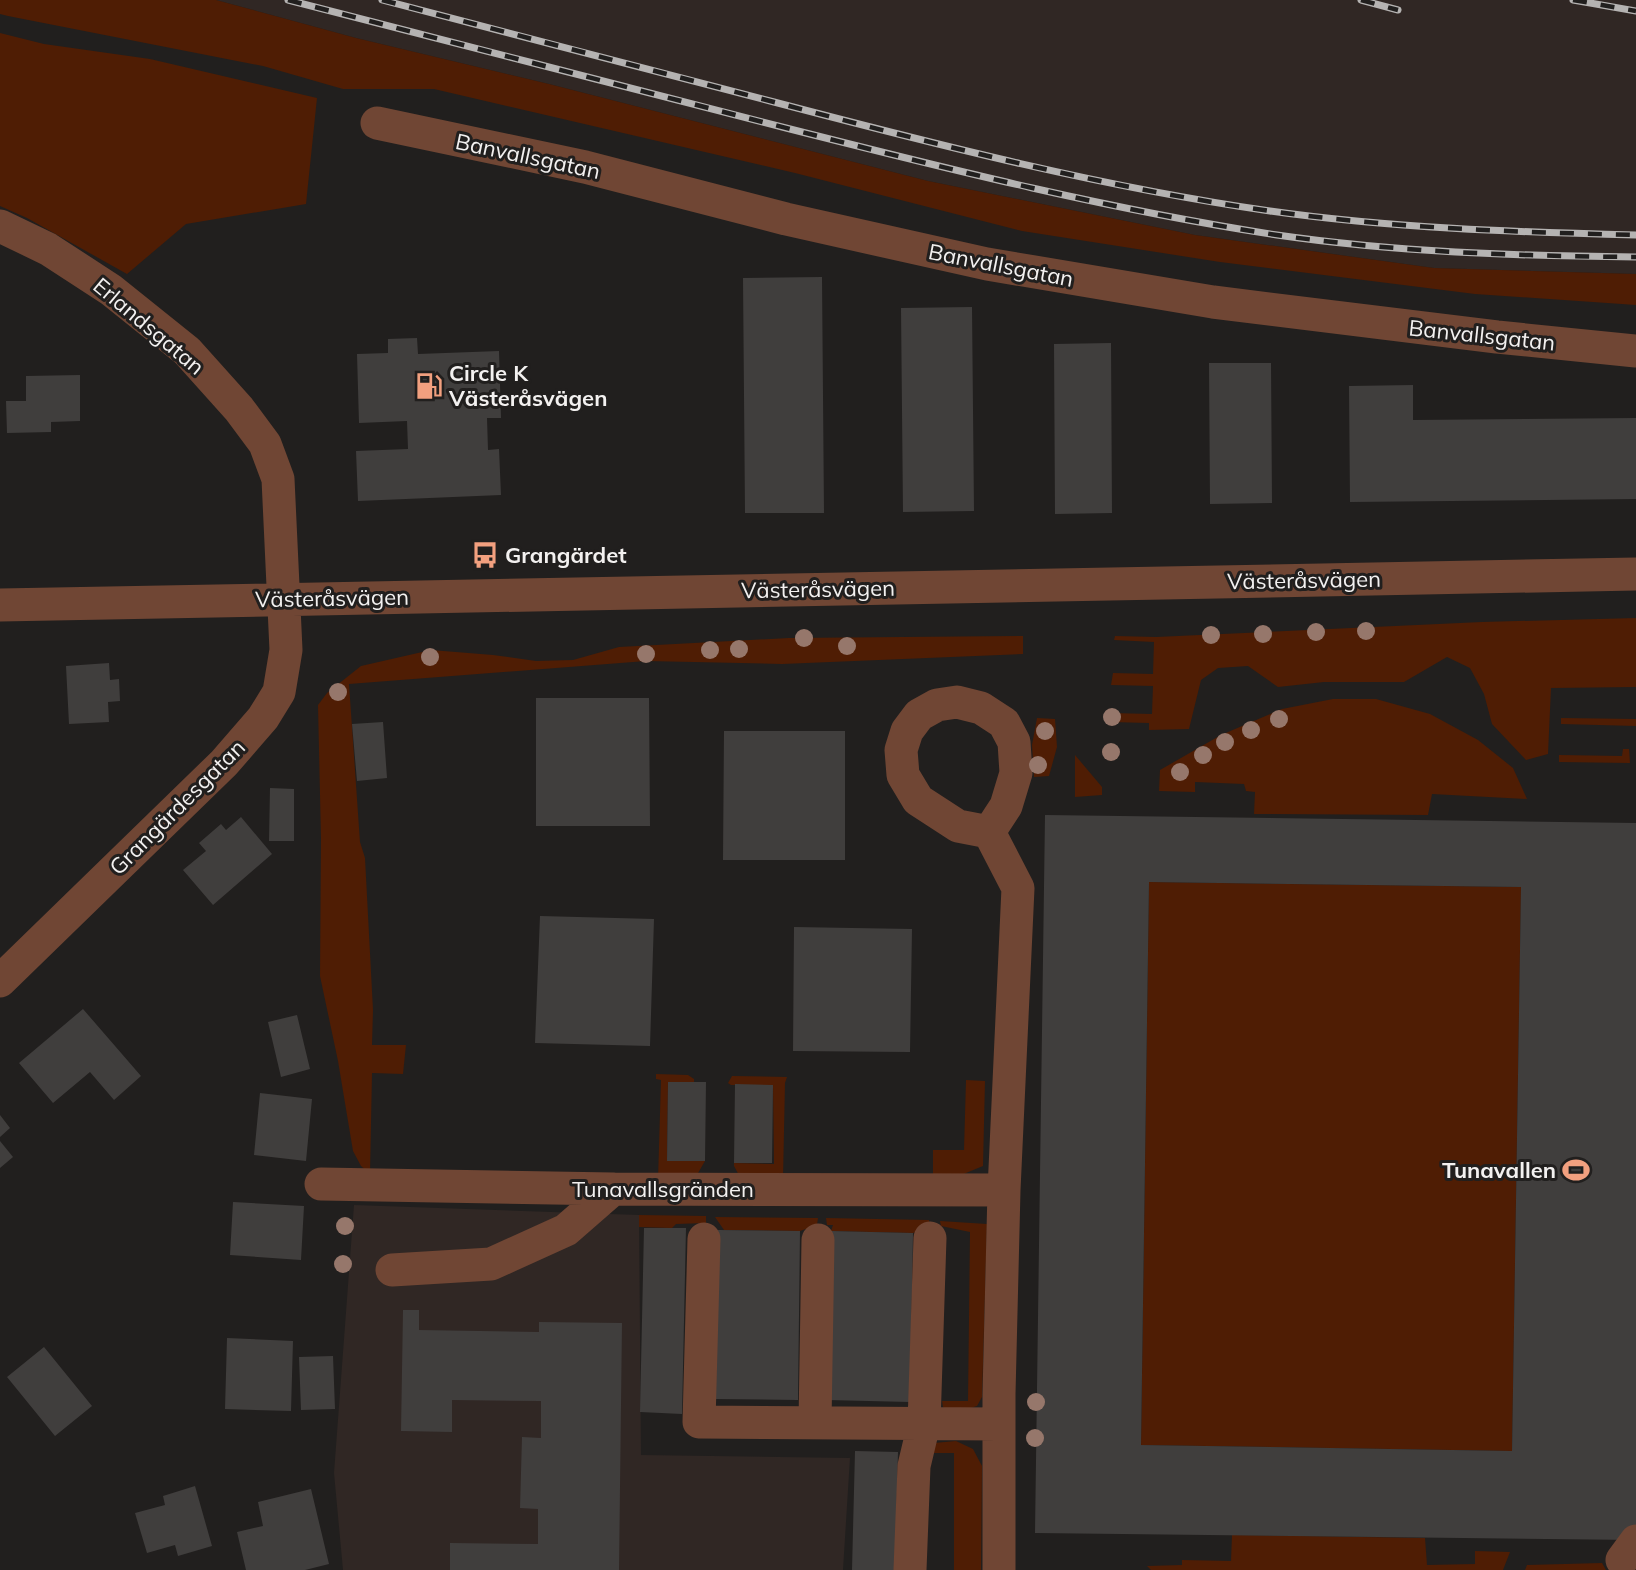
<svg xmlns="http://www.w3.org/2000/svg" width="1636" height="1570" viewBox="0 0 1636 1570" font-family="Mulish,sans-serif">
<rect width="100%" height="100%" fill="#211f1e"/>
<path fill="#302724" d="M 216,0 L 1636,0 L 1636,274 L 1434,268 L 1195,235 L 928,181 L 549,84 L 356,38 Z
M 354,1205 L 639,1215 L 641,1455 L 850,1458 L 843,1570 L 343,1570 L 334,1473 Z"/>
<path fill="#4f1d04" d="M 0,0 L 216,0 L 356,38 L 549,84 L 928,181 L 1195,235 L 1434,268 L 1636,274 L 1636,305 L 1475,294 L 1220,262 L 1022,231 L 795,173 L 434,89 L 343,89 L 263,66 L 8,16 L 0,14 Z
M 0,33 L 44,44 L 150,59 L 317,98 L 306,204 L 186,224 L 127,274 L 27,218 L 0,206 Z
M 1636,618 L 1636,687 L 1551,688 L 1548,754 L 1526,760 L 1492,724 L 1484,694 L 1470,668 L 1447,657 L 1404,682 L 1324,682 L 1278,687 L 1248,666 L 1218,668 L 1201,680 L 1189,729 L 1149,730 L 1149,723 L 1110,722 L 1110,713 L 1152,714 L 1153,686 L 1111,685 L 1113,673 L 1153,674 L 1154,642 L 1114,640 L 1115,636 L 1156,637 L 1482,622 Z
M 1023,636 L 1023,654 L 782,664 L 646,661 L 349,684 L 360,842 L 365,858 L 373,1010 L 372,1045 L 406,1045 L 403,1074 L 372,1073 L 370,1174 L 361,1166 L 353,1151 L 338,1061 L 320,976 L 321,839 L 318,705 L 327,693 L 361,666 L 431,650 L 493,655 L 536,661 L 573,660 L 619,647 L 789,638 Z
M 1333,699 L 1376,699 L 1430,714 L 1478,740 L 1513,768 L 1527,799 L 1432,794 L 1428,815 L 1254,814 L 1255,792 L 1246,791 L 1244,784 L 1195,782 L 1195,792 L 1159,791 L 1160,770 L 1221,735 L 1282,709 Z
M 1037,718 L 1055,719 L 1057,747 L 1049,776 L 1034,777 L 1032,745 Z
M 1561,718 L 1636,719 L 1636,726 L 1561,724 Z
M 1623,749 L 1629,749 L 1630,763 L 1559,762 L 1559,755 L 1622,756 Z
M 1075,755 L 1102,787 L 1102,795 L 1075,797 Z
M 1149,882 L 1521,887 L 1512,1451 L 1141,1445 Z
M 656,1074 L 688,1075 L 694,1079 L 694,1082 L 668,1083 L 667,1160 L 705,1161 L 694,1180 L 658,1180 L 661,1080 L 656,1079 Z
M 732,1076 L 787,1077 L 785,1083 L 783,1179 L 741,1179 L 734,1166 L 734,1163 L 774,1164 L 773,1085 L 731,1085 L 728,1083 Z
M 966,1080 L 985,1081 L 983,1166 L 949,1180 L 933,1180 L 933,1150 L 964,1150 Z
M 639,1215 L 706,1216 L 706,1223 L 676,1224 L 672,1228 L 639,1227 Z
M 715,1217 L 818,1218 L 817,1225 L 800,1231 L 724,1230 Z
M 826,1218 L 929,1220 L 930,1227 L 913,1233 L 831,1231 L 833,1225 L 827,1225 Z
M 940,1221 L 987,1224 L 982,1397 L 977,1406 L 955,1413 L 943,1407 L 942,1401 L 968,1401 L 970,1232 L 941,1226 Z
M 956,1441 L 973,1449 L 982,1466 L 981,1570 L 954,1570 L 954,1453 L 930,1453 L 934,1443 Z
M 1232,1535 L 1425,1538 L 1427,1565 L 1475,1564 L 1475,1551 L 1510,1552 L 1503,1570 L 1151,1570 L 1147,1566 L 1182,1565 L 1182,1560 L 1231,1561 Z
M 1602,1563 L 1606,1570 L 1525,1570 L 1527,1565 Z"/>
<path fill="#403e3d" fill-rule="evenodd" d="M 822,277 L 824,513 L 745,513 L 743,278 Z
M 972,307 L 974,511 L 903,512 L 901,308 Z
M 417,338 L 418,354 L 499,351 L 501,418 L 487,418 L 488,450 L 499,449 L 501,495 L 358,501 L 356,451 L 408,449 L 407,421 L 359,423 L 357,354 L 388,353 L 388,339 Z
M 1111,343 L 1112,513 L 1055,514 L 1054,344 Z
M 1209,363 L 1271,363 L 1272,503 L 1210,504 Z
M 80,375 L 80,421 L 51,422 L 51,432 L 7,433 L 6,401 L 26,401 L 26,376 Z
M 1413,385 L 1413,420 L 1636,418 L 1636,499 L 1350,502 L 1349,386 Z
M 109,663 L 110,680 L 119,679 L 120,701 L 108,702 L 109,722 L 69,724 L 66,666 Z
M 536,698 L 649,698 L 650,826 L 536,826 Z
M 383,722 L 387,778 L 357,781 L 352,724 Z
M 724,731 L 845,731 L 845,860 L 723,860 Z
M 270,788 L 294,789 L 294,841 L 269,841 Z
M 1045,815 L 1636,823 L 1636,1540 L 1035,1533 ZM 1149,882 L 1521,887 L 1512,1451 L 1141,1445 Z
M 241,817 L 272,854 L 213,905 L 183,870 L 206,851 L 199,843 L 221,824 L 226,830 Z
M 540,916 L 654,919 L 650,1046 L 535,1043 Z
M 794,927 L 912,929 L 910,1052 L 793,1051 Z
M 83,1009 L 141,1076 L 114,1100 L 90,1072 L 53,1103 L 19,1063 Z
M 297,1015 L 310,1069 L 281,1077 L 268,1022 Z
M 668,1082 L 706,1082 L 705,1161 L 667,1161 Z
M 735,1084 L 773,1085 L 772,1163 L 734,1163 Z
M 260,1093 L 312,1099 L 306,1161 L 254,1155 Z
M 0,1115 L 10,1128 L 0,1137 Z
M 0,1141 L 13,1157 L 0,1168 Z
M 233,1202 L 304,1206 L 301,1260 L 230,1255 Z
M 644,1228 L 686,1228 L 682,1414 L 640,1412 Z
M 718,1230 L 800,1231 L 798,1400 L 715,1399 Z
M 831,1231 L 913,1233 L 910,1402 L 827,1400 Z
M 403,1310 L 419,1310 L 419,1330 L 539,1332 L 539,1322 L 622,1323 L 619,1570 L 450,1570 L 450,1543 L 538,1544 L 538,1509 L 520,1508 L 522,1437 L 541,1438 L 541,1401 L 452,1400 L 452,1432 L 401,1431 Z
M 227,1338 L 293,1341 L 291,1411 L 225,1409 Z
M 44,1347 L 92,1406 L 55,1436 L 7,1377 Z
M 333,1356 L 335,1409 L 301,1410 L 299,1357 Z
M 855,1451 L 898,1452 L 895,1570 L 852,1570 Z
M 195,1486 L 212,1546 L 178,1556 L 175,1545 L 147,1553 L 135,1513 L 165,1505 L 163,1496 Z
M 311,1489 L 329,1564 L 305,1570 L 246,1570 L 237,1532 L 263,1526 L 258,1502 Z"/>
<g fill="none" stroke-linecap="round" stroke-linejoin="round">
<path stroke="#704634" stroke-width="33" d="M 377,123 L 585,167 L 786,219 L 987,264 L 1213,302 L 1497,337 L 1636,351
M 0,226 L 48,249 L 111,290 L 187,351 L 239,409 L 265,444 L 278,479 L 286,650 L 279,692 L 263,718 L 224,763 L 0,981
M 0,605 L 1636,574
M 989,832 L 1006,806 L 1016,773 L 1014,742 L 1004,723 L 981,708 L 957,702 L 937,705 L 919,715 L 907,731 L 901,750 L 903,775 L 918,800 L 958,826 L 989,832 L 1018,888 L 1004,1190 L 999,1394 L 999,1570
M 321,1184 L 613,1189 L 1004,1190
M 704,1239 L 699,1422 L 999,1424
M 392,1270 L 491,1264 L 566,1230 L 613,1189
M 815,1423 L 818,1240
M 1622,1560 L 1636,1541
M 910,1570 L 914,1466 L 924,1424 L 930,1238"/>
<defs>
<path id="rail" d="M 288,0 C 455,43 623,86 790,129 C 952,170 1112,210 1277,235 C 1395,252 1516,256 1636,257
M 382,0 C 513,34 644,68 774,102 C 938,145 1102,187 1270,211 C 1391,228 1514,232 1636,235
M 1361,0 L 1398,10
M 1573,0 L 1636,11"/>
</defs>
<use href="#rail" stroke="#b5b3b2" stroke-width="7"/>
<use href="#rail" stroke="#211f1e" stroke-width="4.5" stroke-dasharray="14" stroke-linecap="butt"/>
</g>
<g fill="#96776b">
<circle cx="1366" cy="631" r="9"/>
<circle cx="1316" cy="632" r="9"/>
<circle cx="1263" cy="634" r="9"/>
<circle cx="1211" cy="635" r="9"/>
<circle cx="804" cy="638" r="9"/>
<circle cx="847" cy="646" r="9"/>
<circle cx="739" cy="649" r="9"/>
<circle cx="710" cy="650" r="9"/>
<circle cx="646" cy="654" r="9"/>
<circle cx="430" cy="657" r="9"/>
<circle cx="338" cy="692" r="9"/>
<circle cx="1112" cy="717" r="9"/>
<circle cx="1279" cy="719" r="9"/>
<circle cx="1251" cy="730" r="9"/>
<circle cx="1045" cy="731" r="9"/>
<circle cx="1225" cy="742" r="9"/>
<circle cx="1111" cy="752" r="9"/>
<circle cx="1203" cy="755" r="9"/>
<circle cx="1038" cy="765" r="9"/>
<circle cx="1180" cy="772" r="9"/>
<circle cx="345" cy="1226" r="9"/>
<circle cx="343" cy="1264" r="9"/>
<circle cx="1036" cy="1402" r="9"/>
<circle cx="1035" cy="1438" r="9"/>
</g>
<defs>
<symbol id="fuel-bare" viewBox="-9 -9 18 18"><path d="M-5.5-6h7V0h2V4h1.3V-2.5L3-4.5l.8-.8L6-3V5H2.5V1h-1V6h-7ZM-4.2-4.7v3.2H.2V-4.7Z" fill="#f2a07f" stroke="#211f1e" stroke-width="2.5" paint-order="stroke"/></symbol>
<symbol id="bus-bare" viewBox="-9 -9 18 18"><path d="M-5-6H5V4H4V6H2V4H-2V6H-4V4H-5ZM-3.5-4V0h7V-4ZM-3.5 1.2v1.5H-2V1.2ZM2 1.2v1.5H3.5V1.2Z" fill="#f2a07f" stroke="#211f1e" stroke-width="2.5" paint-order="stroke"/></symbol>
<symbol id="stadium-bare" viewBox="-9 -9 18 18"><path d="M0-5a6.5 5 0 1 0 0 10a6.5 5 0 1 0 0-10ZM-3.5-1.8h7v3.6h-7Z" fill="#f2a07f" stroke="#211f1e" stroke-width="2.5" paint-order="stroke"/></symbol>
</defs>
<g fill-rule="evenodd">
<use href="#fuel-bare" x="410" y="367" width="38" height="38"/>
<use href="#bus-bare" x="466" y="536" width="38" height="38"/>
<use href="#stadium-bare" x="1557" y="1151" width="38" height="38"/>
</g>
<g text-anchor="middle" stroke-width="6" stroke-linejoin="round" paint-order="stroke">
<g font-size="22" fill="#f3f1f0" stroke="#211f1e">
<text transform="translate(528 156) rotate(12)" y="8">Banvallsgatan</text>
<text transform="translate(1001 265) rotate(11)" y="8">Banvallsgatan</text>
<text transform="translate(149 326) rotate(40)" y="8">Erlandsgatan</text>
<text transform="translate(1482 335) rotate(6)" y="8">Banvallsgatan</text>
<text transform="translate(1304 580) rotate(-1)" y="8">Västeråsvägen</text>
<text transform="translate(818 589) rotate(-1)" y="8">Västeråsvägen</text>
<text transform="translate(332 598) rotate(-1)" y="8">Västeråsvägen</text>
<text transform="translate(177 807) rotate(-45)" y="8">Grangärdesgatan</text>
<text x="663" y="1197">Tunavallsgränden</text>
</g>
<g font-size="22" font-weight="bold" fill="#f3f1f0" stroke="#211f1e" text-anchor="start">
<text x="449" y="381">Circle K<tspan x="449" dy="25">Västeråsvägen</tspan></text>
<text x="505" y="563">Grangärdet</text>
<text x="1556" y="1178" text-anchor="end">Tunavallen</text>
</g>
</g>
</svg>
